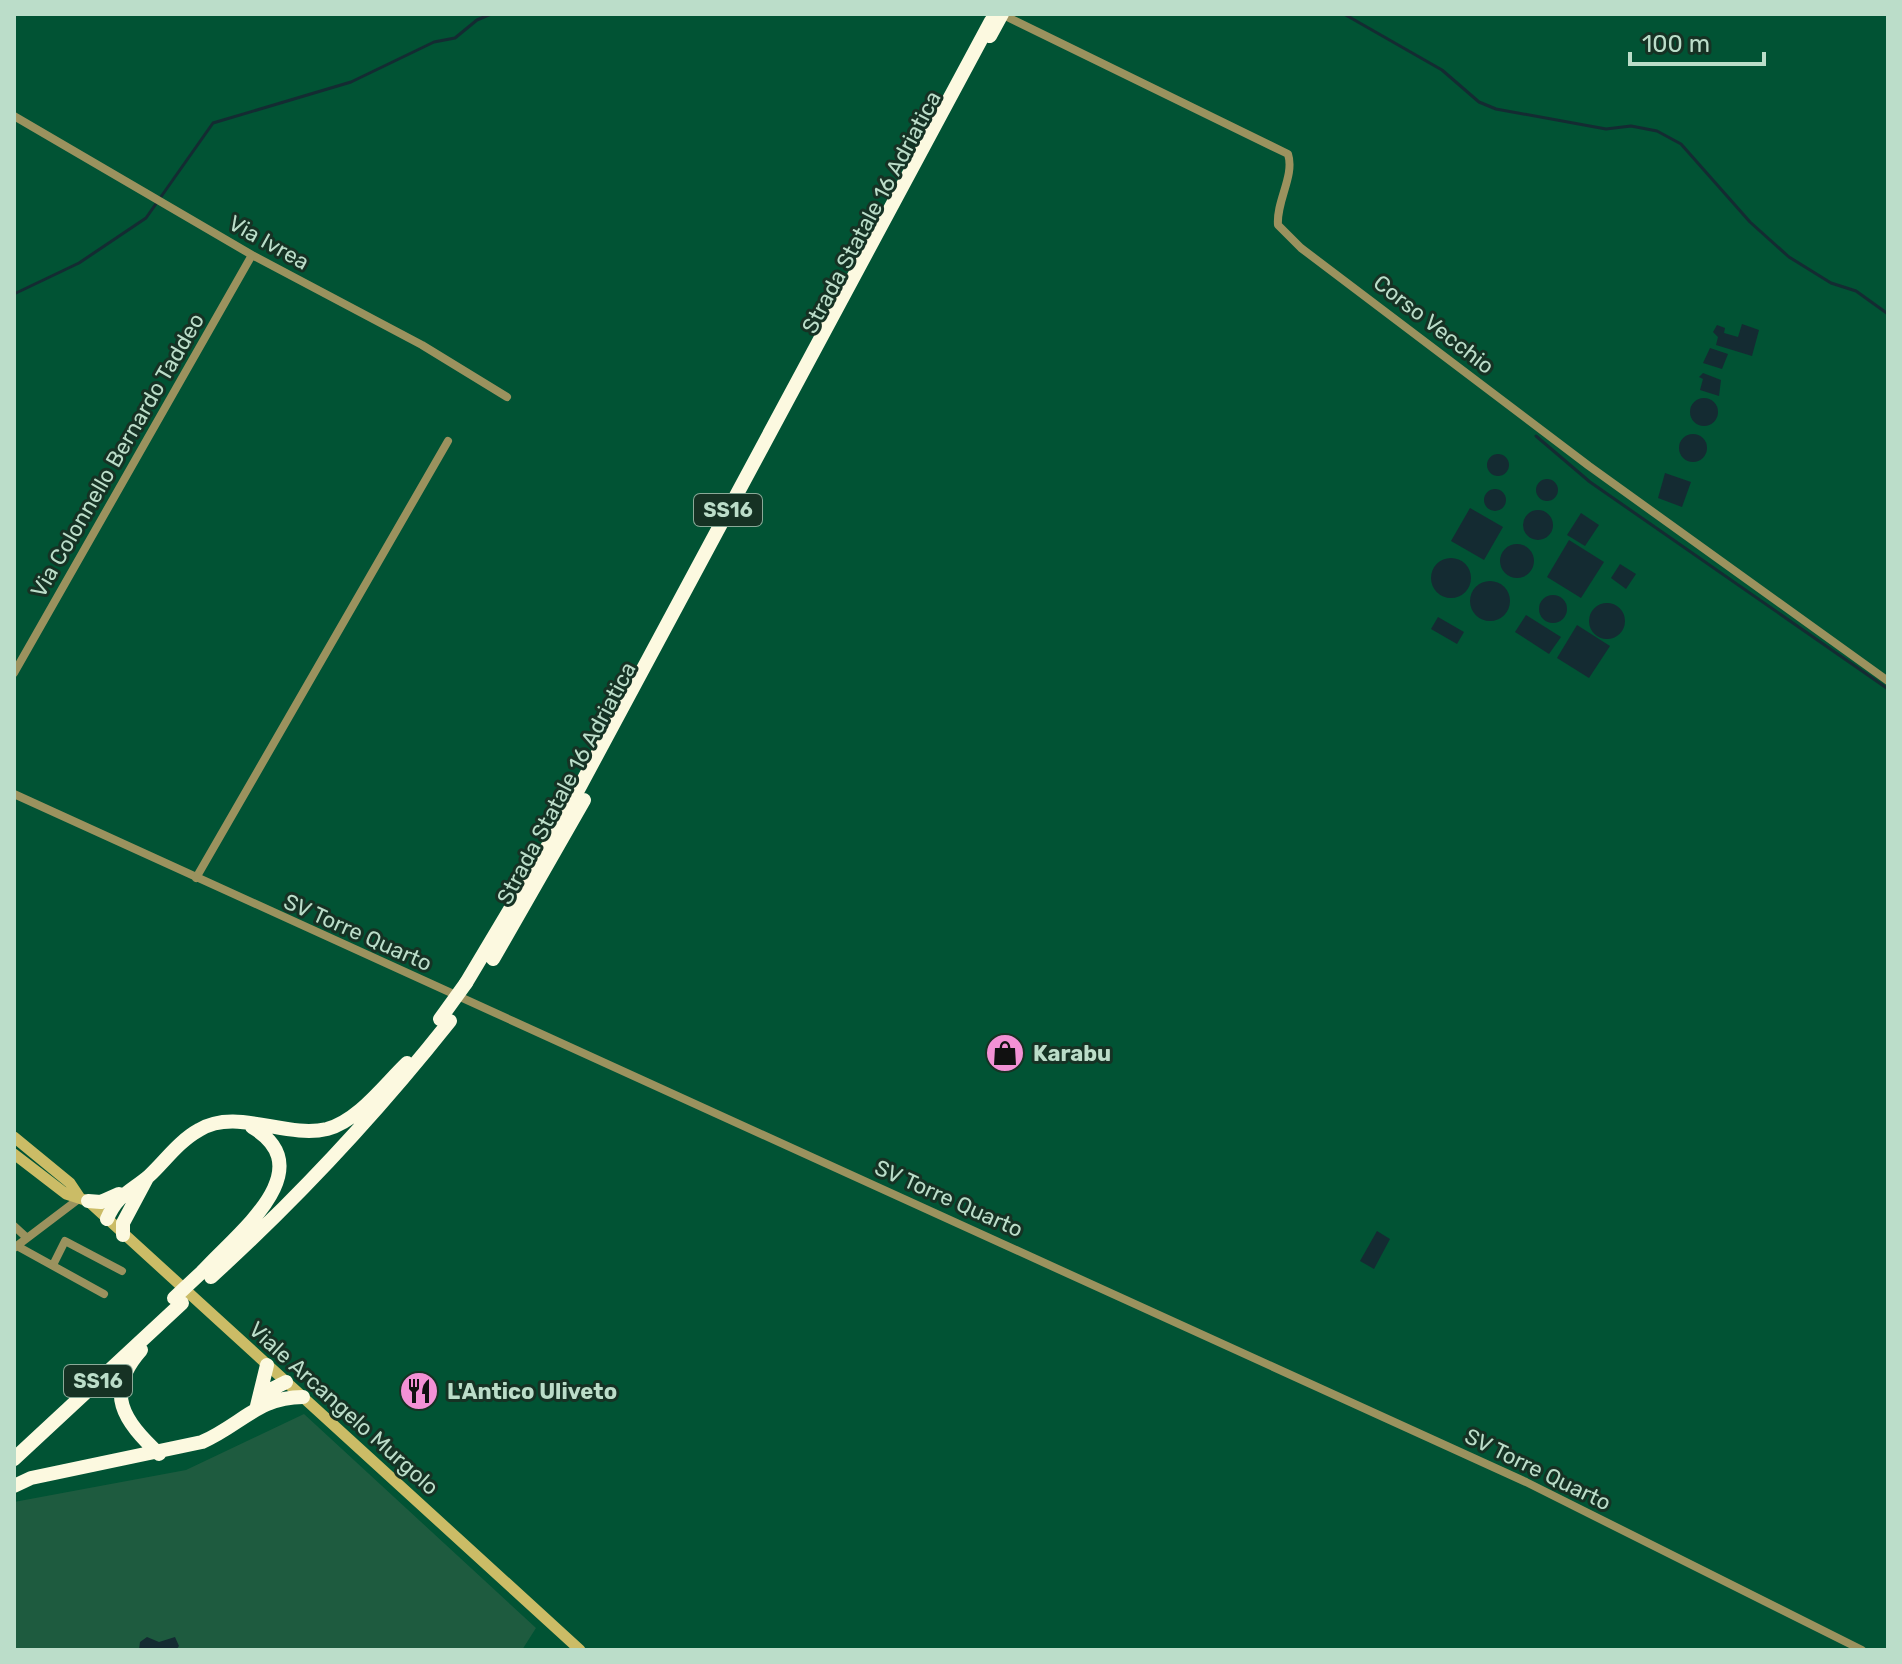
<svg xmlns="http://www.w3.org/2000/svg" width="1902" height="1664" viewBox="0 0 1902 1664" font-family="Rubik,sans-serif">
<rect width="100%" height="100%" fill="#015334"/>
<path fill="#1e5b3f" d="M 304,1414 L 536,1628 L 522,1650 L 14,1650 L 14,1502 L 186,1470 Z"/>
<path fill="#142b32" d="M 1742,324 L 1759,330 L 1752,356 L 1716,345 L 1718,337 L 1713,332 L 1717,325 L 1725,328 L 1724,333 L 1738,337 Z
M 1710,348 L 1728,354 L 1722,369 L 1703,363 Z
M 1703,373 L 1721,380 L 1719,396 L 1700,390 L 1703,379 L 1699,377 Z
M1690 412a14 14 0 1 1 28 0a14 14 0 1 1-28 0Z
M1679 448a14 14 0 1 1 28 0a14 14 0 1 1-28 0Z
M1487 465a11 11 0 1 1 22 0a11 11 0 1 1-22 0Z
M 1665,473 L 1691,482 L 1682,507 L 1658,498 Z
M1536 490a11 11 0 1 1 22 0a11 11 0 1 1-22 0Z
M1484 500a11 11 0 1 1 22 0a11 11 0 1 1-22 0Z
M 1470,508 L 1503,527 L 1484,560 L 1451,541 Z
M1523 525a15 15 0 1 1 30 0a15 15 0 1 1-30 0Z
M 1581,513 L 1599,525 L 1585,546 L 1567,535 Z
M 1569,540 L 1604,562 L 1581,598 L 1547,577 Z
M1500 561a17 17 0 1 1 34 0a17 17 0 1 1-34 0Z
M1431 578a20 20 0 1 1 40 0a20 20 0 1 1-40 0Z
M 1620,564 L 1636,574 L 1626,589 L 1611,578 Z
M1470 601a20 20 0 1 1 40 0a20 20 0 1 1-40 0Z
M1539 609a14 14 0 1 1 28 0a14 14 0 1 1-28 0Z
M1589 621a18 18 0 1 1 36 0a18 18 0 1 1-36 0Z
M 1526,615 L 1561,637 L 1549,654 L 1515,632 Z
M 1438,617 L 1464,632 L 1457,644 L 1431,629 Z
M 1577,625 L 1610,646 L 1589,678 L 1557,658 Z
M 1377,1231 L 1390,1239 L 1374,1269 L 1360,1261 Z
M 147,1637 L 159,1642 L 175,1637 L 179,1646 L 176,1650 L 139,1650 L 140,1642 Z"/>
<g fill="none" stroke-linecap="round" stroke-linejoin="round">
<path stroke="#142b32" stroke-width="3" d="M 1344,14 L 1442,70 L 1479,102 L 1496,109 L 1606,129 L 1631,126 L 1657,131 L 1681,144 L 1750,222 L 1789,257 L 1831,283 L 1856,291 L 1888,314
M 14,294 L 79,263 L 146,218 L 213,123 L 351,82 L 434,42 L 455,38 L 477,20 L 491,14
M 1536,436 L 1590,482 L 1888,689"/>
<path stroke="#9b925e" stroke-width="8" d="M 1001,14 L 1288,154 C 1295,176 1276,201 1278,225 L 1301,248 L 1589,466 L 1888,681
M 14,116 L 252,255 L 422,345 L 507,397
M 14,673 L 252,255
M 14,794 L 1526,1482 L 1862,1650
M 196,878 L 448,441
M 14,1226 L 26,1237
M 17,1246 L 104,1294
M 14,1248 L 80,1198
M 53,1265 L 65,1241 L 122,1271"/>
<path stroke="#cbbc66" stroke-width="11" d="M 14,1137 L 70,1183 L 80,1198
M 14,1154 L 66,1194 L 88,1201 L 580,1650"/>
<path stroke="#fcf9e0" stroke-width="14" d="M 493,959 L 584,800
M 466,983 L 549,844 L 991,21
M 88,1201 L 101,1202 L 119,1194
M 107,1219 C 117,1195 130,1192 149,1176 C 165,1161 179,1141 199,1130 C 236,1107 286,1139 327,1129 C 359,1120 384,1085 407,1063
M 123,1235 L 123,1223 L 147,1178
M 203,1271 C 235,1235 324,1170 252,1127
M 211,1277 C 298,1198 377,1113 450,1021
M 141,1350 C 103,1393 124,1421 159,1454
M 262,1394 L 286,1382
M 257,1406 L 267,1365
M 14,1459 L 182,1303
M 14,1486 L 31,1478 L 202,1442 C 241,1425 258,1397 303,1397"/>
<path stroke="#fcf9e0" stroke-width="14" d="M 990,36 L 1002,14
M 440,1019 L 466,983
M 174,1298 L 203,1271"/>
</g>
<defs>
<symbol id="shop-disc" viewBox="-11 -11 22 22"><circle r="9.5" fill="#f391d5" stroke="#163224"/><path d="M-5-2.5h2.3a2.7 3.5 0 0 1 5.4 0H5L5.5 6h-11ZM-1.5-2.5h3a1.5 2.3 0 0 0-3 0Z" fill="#111"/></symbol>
<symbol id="restaurant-disc" viewBox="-11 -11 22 22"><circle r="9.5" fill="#f391d5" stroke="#163224"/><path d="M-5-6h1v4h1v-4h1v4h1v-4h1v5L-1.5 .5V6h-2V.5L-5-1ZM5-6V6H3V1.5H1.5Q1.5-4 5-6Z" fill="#111"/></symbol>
</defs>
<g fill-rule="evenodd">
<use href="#shop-disc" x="983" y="1031" width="44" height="44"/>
<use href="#restaurant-disc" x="397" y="1369" width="44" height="44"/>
</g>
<g text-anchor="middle" stroke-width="6" stroke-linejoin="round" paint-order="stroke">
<g fill="#163224" stroke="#8aaa98" stroke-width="2">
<rect x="694" y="494" width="68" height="32" rx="6"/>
<rect x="64" y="1365" width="68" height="32" rx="6"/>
</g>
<g font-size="20" font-weight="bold" fill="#bbddc9">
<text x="728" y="517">SS16</text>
<text x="98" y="1388">SS16</text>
</g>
<g font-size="22" fill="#bbddc9" stroke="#163224">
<text transform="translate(871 212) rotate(-62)" y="8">Strada Statale 16 Adriatica</text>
<text transform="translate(269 242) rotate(29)" y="8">Via Ivrea</text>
<text transform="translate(1434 324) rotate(38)" y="8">Corso Vecchio</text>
<text transform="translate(117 455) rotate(-60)" y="8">Via Colonnello Bernardo Taddeo</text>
<text transform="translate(566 783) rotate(-62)" y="8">Strada Statale 16 Adriatica</text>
<text transform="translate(358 932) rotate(24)" y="8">SV Torre Quarto</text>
<text transform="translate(949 1198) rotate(24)" y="8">SV Torre Quarto</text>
<text transform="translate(344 1408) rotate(42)" y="8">Viale Arcangelo Murgolo</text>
<text transform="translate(1538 1469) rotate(26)" y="8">SV Torre Quarto</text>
</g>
<g font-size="22" font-weight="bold" fill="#bbddc9" stroke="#163224" text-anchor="start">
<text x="1033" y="1061">Karabu</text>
<text x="447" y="1399">L'Antico Uliveto</text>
</g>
</g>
<rect width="1902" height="1664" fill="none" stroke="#bbddc9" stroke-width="32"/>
<path d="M1630 52v12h134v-12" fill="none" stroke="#bbddc9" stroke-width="4"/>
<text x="1642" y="52" font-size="24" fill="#bbddc9" stroke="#163224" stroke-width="6" paint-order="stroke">100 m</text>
</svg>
